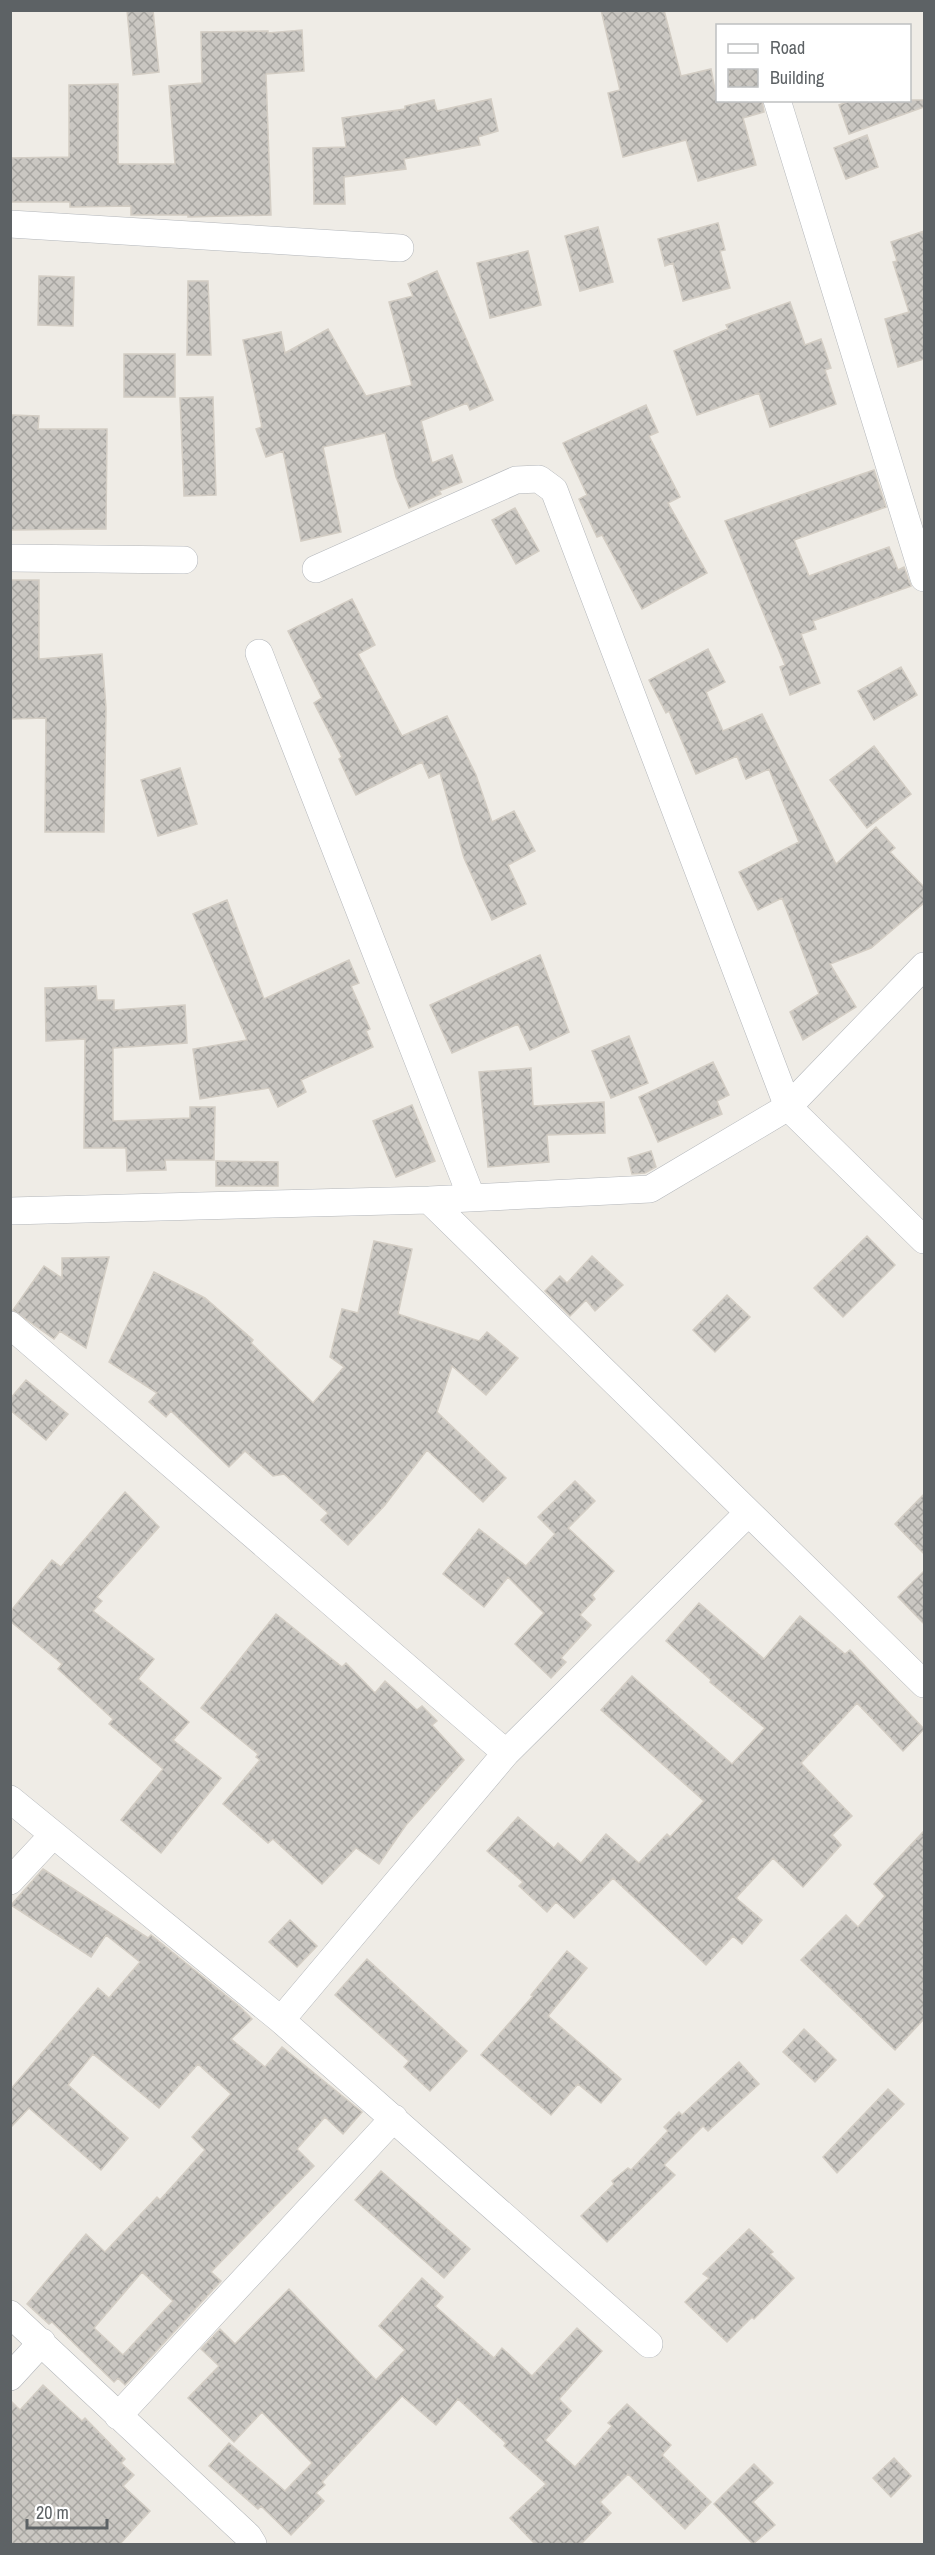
<svg xmlns="http://www.w3.org/2000/svg" width="935" height="2555" viewBox="0 0 935 2555" font-family="'Archivo Narrow',sans-serif">
<defs>
<pattern id="building-cross-hatch" width="8" height="8" patternUnits="userSpaceOnUse" patternTransform="scale(1.5)"><rect width="8" height="8" fill="#cac7c2"/><path d="M0 0l8 8M0 8l8-8" fill="none" stroke="#a7a5a1"/></pattern>
</defs>
<rect width="100%" height="100%" fill="#efece6"/>
<path fill="url(#building-cross-hatch)" stroke="#d3cdc4" stroke-width="1.5" fill-rule="evenodd" d="M 127,10 L 153,10 L 159,72 L 133,75 Z
M 601,10 L 664,10 L 681,76 L 711,69 L 717,100 L 762,100 L 764,112 L 743,118 L 756,165 L 698,181 L 686,140 L 623,157 L 608,93 L 620,90 Z
M 302,30 L 304,71 L 266,74 L 271,215 L 188,217 L 188,215 L 131,215 L 131,206 L 70,207 L 70,202 L 10,202 L 10,158 L 69,157 L 69,85 L 118,84 L 118,164 L 175,164 L 169,86 L 202,83 L 201,32 L 268,31 L 268,33 Z
M 491,99 L 498,131 L 478,137 L 480,145 L 404,159 L 406,169 L 344,177 L 345,204 L 314,204 L 313,148 L 346,147 L 342,118 L 405,109 L 405,106 L 434,100 L 437,111 Z
M 852,100 L 924,100 L 924,107 L 849,134 L 839,105 Z
M 867,135 L 878,167 L 846,179 L 834,148 Z
M 718,223 L 725,250 L 720,251 L 730,288 L 683,301 L 673,263 L 665,266 L 658,239 Z
M 598,227 L 613,282 L 580,291 L 565,236 Z
M 924,231 L 924,359 L 898,367 L 885,319 L 909,312 L 893,262 L 897,261 L 891,242 Z
M 528,251 L 541,305 L 490,318 L 477,263 Z
M 437,271 L 493,400 L 470,410 L 467,403 L 421,421 L 432,463 L 452,455 L 462,482 L 439,491 L 441,494 L 409,508 L 396,477 L 385,433 L 323,447 L 341,532 L 301,541 L 283,451 L 266,457 L 256,429 L 262,427 L 243,340 L 281,332 L 285,353 L 328,329 L 366,396 L 412,385 L 389,302 L 413,296 L 408,284 Z
M 39,276 L 74,277 L 73,326 L 38,325 Z
M 188,281 L 208,281 L 211,355 L 187,355 Z
M 790,302 L 805,345 L 821,339 L 831,368 L 825,370 L 836,404 L 770,427 L 759,393 L 697,415 L 674,351 L 728,329 L 726,325 Z
M 124,354 L 175,354 L 175,397 L 124,397 Z
M 213,397 L 216,495 L 184,496 L 180,398 Z
M 646,405 L 658,432 L 649,436 L 680,497 L 668,503 L 707,573 L 642,609 L 602,535 L 597,537 L 579,499 L 587,495 L 563,443 Z
M 10,415 L 39,416 L 38,429 L 107,429 L 106,529 L 10,530 Z
M 874,470 L 886,507 L 794,540 L 809,576 L 889,547 L 898,570 L 904,567 L 911,586 L 813,621 L 816,629 L 801,634 L 820,683 L 790,695 L 780,667 L 785,665 L 725,521 Z
M 515,508 L 539,551 L 516,564 L 492,520 Z
M 10,580 L 39,580 L 39,659 L 102,654 L 106,708 L 104,832 L 45,832 L 46,718 L 10,719 Z
M 352,599 L 375,645 L 358,654 L 402,736 L 447,716 L 476,775 L 492,822 L 514,811 L 535,851 L 508,865 L 526,904 L 492,920 L 464,858 L 440,773 L 429,778 L 422,762 L 356,795 L 354,791 L 339,759 L 342,757 L 314,703 L 322,698 L 288,631 Z
M 708,649 L 725,682 L 706,692 L 723,731 L 762,714 L 836,864 L 876,827 L 895,848 L 890,852 L 924,887 L 924,903 L 871,948 L 830,964 L 856,1007 L 803,1040 L 790,1012 L 819,994 L 782,898 L 758,910 L 739,872 L 799,842 L 769,769 L 746,779 L 737,756 L 696,774 L 669,711 L 666,713 L 649,680 Z
M 901,667 L 917,695 L 874,720 L 858,691 Z
M 874,746 L 911,794 L 867,828 L 830,780 Z
M 180,768 L 197,824 L 158,836 L 141,780 Z
M 227,900 L 264,999 L 349,960 L 359,983 L 351,986 L 370,1029 L 366,1031 L 373,1047 L 301,1080 L 306,1092 L 278,1107 L 269,1088 L 200,1099 L 193,1049 L 247,1040 L 193,914 Z
M 540,955 L 569,1032 L 530,1050 L 518,1024 L 452,1053 L 430,1005 Z
M 96,986 L 97,1000 L 114,1000 L 114,1010 L 185,1005 L 187,1043 L 113,1048 L 113,1121 L 190,1118 L 190,1107 L 215,1107 L 214,1160 L 165,1160 L 166,1170 L 127,1171 L 126,1148 L 84,1148 L 85,1039 L 46,1041 L 45,988 Z
M 629,1036 L 648,1083 L 611,1098 L 592,1051 Z
M 713,1062 L 729,1095 L 717,1101 L 722,1114 L 658,1142 L 639,1097 Z
M 531,1068 L 533,1106 L 604,1102 L 605,1133 L 547,1135 L 549,1162 L 488,1167 L 479,1072 Z
M 412,1105 L 435,1161 L 396,1177 L 373,1121 Z
M 651,1151 L 656,1167 L 645,1173 L 632,1174 L 628,1158 Z
M 216,1161 L 278,1162 L 278,1186 L 216,1186 Z
M 867,1236 L 895,1265 L 843,1317 L 814,1288 Z
M 374,1241 L 412,1249 L 398,1314 L 479,1341 L 487,1332 L 518,1358 L 486,1395 L 452,1366 L 437,1412 L 506,1478 L 483,1502 L 427,1450 L 385,1505 L 348,1545 L 321,1520 L 328,1513 L 284,1474 L 273,1476 L 245,1451 L 229,1467 L 171,1411 L 166,1417 L 149,1402 L 157,1393 L 109,1362 L 154,1272 L 205,1298 L 253,1340 L 251,1343 L 313,1403 L 344,1367 L 330,1357 L 342,1309 L 358,1313 Z
M 592,1256 L 623,1285 L 595,1311 L 586,1300 L 570,1316 L 545,1291 L 560,1276 L 567,1283 Z
M 109,1257 L 86,1348 L 60,1331 L 54,1339 L 13,1310 L 44,1266 L 62,1278 L 62,1258 Z
M 727,1295 L 750,1317 L 715,1352 L 693,1330 Z
M 26,1380 L 68,1414 L 46,1440 L 10,1410 L 10,1399 Z
M 575,1481 L 595,1501 L 568,1528 L 614,1571 L 592,1595 L 595,1599 L 580,1615 L 591,1625 L 561,1658 L 566,1662 L 551,1678 L 515,1644 L 544,1613 L 508,1577 L 484,1607 L 443,1574 L 479,1529 L 526,1566 L 555,1534 L 538,1517 Z
M 125,1492 L 159,1527 L 97,1597 L 102,1601 L 93,1611 L 154,1659 L 138,1679 L 189,1722 L 173,1740 L 221,1778 L 161,1853 L 121,1820 L 163,1769 L 109,1724 L 113,1719 L 58,1669 L 62,1664 L 10,1621 L 10,1612 L 52,1560 L 61,1567 Z
M 924,1494 L 924,1554 L 895,1524 Z
M 924,1571 L 924,1624 L 898,1597 Z
M 699,1603 L 764,1659 L 800,1616 L 845,1654 L 850,1650 L 924,1729 L 903,1751 L 857,1703 L 801,1763 L 852,1816 L 832,1835 L 841,1845 L 803,1887 L 773,1858 L 736,1898 L 762,1920 L 742,1944 L 733,1936 L 706,1965 L 613,1878 L 574,1918 L 556,1902 L 547,1912 L 519,1886 L 523,1882 L 487,1851 L 518,1817 L 554,1848 L 558,1843 L 581,1863 L 606,1834 L 639,1863 L 667,1834 L 670,1837 L 704,1801 L 601,1710 L 632,1676 L 732,1764 L 765,1728 L 710,1682 L 711,1680 L 666,1641 Z
M 276,1614 L 342,1667 L 346,1663 L 375,1693 L 385,1681 L 417,1710 L 422,1706 L 437,1721 L 432,1725 L 464,1760 L 406,1825 L 379,1864 L 356,1848 L 322,1884 L 273,1839 L 268,1843 L 223,1804 L 260,1760 L 256,1757 L 258,1754 L 201,1708 Z
M 924,1831 L 924,2019 L 895,2050 L 801,1960 L 846,1915 L 858,1927 L 885,1896 L 874,1884 Z
M 43,1869 L 148,1938 L 151,1935 L 239,2006 L 252,2019 L 231,2039 L 265,2067 L 282,2047 L 362,2112 L 343,2134 L 325,2117 L 297,2149 L 314,2166 L 211,2272 L 221,2281 L 125,2385 L 118,2378 L 114,2382 L 52,2322 L 49,2324 L 27,2304 L 86,2234 L 105,2252 L 157,2197 L 160,2200 L 205,2150 L 192,2137 L 231,2094 L 198,2064 L 159,2108 L 93,2054 L 68,2085 L 128,2138 L 101,2170 L 29,2108 L 10,2128 L 10,2090 L 98,1988 L 109,1998 L 140,1962 L 106,1935 L 91,1957 L 11,1905 ZM 142,2272 L 173,2301 L 123,2355 L 94,2328 Z
M 290,1920 L 317,1946 L 297,1967 L 269,1942 Z
M 567,1951 L 587,1968 L 548,2016 L 621,2079 L 601,2103 L 578,2084 L 551,2115 L 481,2055 L 533,1996 L 531,1995 Z
M 367,1959 L 467,2051 L 430,2091 L 404,2067 L 409,2061 L 335,1995 Z
M 804,2029 L 836,2060 L 815,2082 L 783,2052 Z
M 739,2062 L 759,2084 L 708,2131 L 703,2126 L 664,2165 L 675,2175 L 607,2242 L 581,2216 L 614,2184 L 612,2181 L 628,2168 L 631,2170 L 668,2131 L 664,2127 L 679,2112 L 682,2115 Z
M 888,2089 L 904,2104 L 837,2173 L 823,2157 Z
M 381,2171 L 470,2249 L 444,2278 L 355,2200 Z
M 749,2229 L 773,2252 L 770,2254 L 794,2278 L 754,2319 L 752,2317 L 727,2342 L 685,2302 L 709,2278 L 703,2274 Z
M 422,2278 L 443,2297 L 435,2306 L 494,2358 L 502,2348 L 532,2376 L 577,2328 L 602,2351 L 559,2399 L 571,2411 L 545,2440 L 575,2467 L 612,2426 L 608,2423 L 627,2404 L 671,2445 L 662,2455 L 711,2502 L 685,2529 L 628,2474 L 600,2502 L 611,2513 L 581,2544 L 535,2544 L 510,2518 L 546,2484 L 504,2446 L 506,2443 L 458,2399 L 436,2425 L 402,2396 L 322,2482 L 325,2485 L 316,2493 L 324,2501 L 291,2535 L 261,2506 L 258,2509 L 209,2466 L 229,2443 L 285,2491 L 312,2463 L 262,2412 L 234,2442 L 188,2398 L 219,2366 L 201,2349 L 220,2329 L 235,2344 L 289,2289 L 376,2380 L 405,2350 L 379,2326 Z
M 43,2385 L 82,2421 L 85,2418 L 125,2459 L 121,2463 L 134,2475 L 123,2486 L 150,2511 L 120,2544 L 10,2544 L 10,2400 L 20,2410 Z
M 894,2458 L 911,2476 L 891,2497 L 873,2478 Z
M 754,2464 L 773,2483 L 753,2502 L 775,2525 L 753,2544 L 714,2504 Z"/>
<g fill="none" stroke-linecap="round" stroke-linejoin="round">
<defs>
<path id="minor" d="M 777,100 L 924,578
M 10,224 L 400,248
M 10,558 L 184,560
M 316,569 L 516,480 L 539,479 L 554,490 L 788,1107 L 924,1240
M 259,653 L 471,1196
M 429,1200 L 924,1684
M 10,1211 L 429,1200 L 650,1189 L 788,1107 L 924,966
M 10,1325 L 506,1753
M 10,1799 L 281,2020 L 649,2344
M 10,1881 L 53,1835
M 281,2020 L 506,1753 L 748,1513
M 10,2314 L 248,2536 L 253,2544
M 10,2377 L 42,2342
M 118,2416 L 394,2118"/>
</defs>
<use href="#minor" stroke="#b3b6ba" stroke-width="28"/>
<use href="#minor" stroke="#fff" stroke-width="27"/>
</g>
<rect width="935" height="2555" fill="none" stroke="#5d6265" stroke-width="24"/>
<rect x="716" y="24" width="195" height="78" fill="#ffffff" stroke="#bec0c1" stroke-width="1.5"/>
<rect x="728" y="44" width="30" height="9" fill="#ffffff" stroke="#bec0c1" stroke-width="1.5"/>
<text x="770" y="54" font-size="18" fill="#5d6265">Road</text>
<rect x="728" y="69" width="30" height="18" fill="url(#building-cross-hatch)" stroke="#bec0c1" stroke-width="1.5"/>
<text x="770" y="84" font-size="18" fill="#5d6265">Building</text>
<path d="M27 2519v9h80v-9" fill="none" stroke="#5d6265" stroke-width="3"/>
<text x="36" y="2519" font-size="18" fill="#5d6265" stroke="#ffffff" stroke-width="4.5" paint-order="stroke">20 m</text>
</svg>
